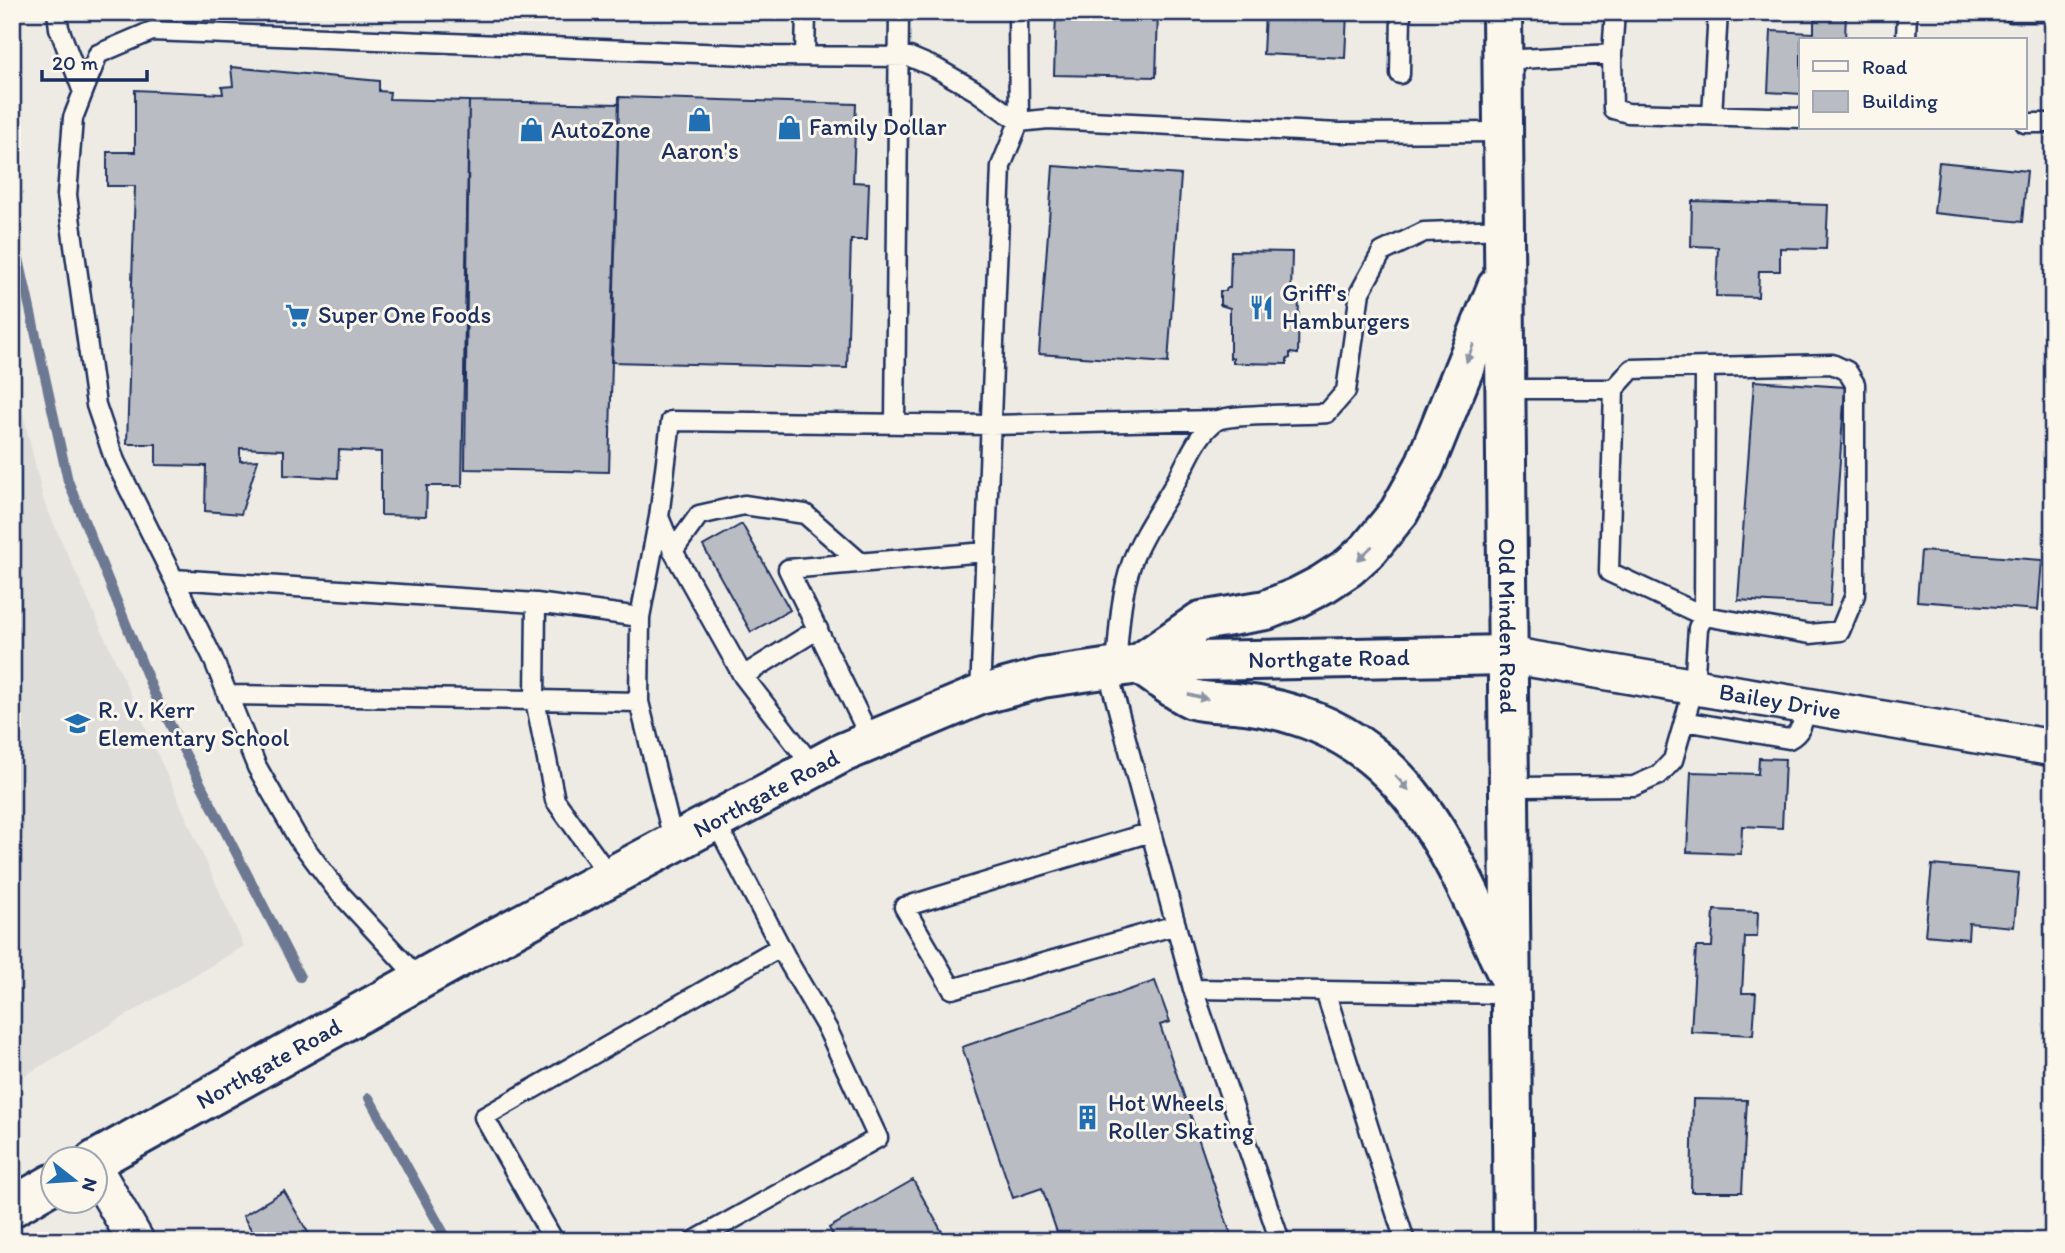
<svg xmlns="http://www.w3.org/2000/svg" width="2065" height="1253" viewBox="0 0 2065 1253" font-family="Itim,sans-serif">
<rect width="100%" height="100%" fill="#eeebe4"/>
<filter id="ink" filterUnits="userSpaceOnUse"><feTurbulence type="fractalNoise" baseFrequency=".0143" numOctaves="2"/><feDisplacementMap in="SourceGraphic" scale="14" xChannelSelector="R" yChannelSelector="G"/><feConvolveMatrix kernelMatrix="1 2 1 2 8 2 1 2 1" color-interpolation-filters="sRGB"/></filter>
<g filter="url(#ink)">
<path fill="#deddda" d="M 12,366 L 44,502 L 244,946 L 12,1083 Z"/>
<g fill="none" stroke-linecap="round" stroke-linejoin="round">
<path stroke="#6d7892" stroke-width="10" d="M 12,227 L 68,481 L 154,693 L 300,977
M 369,1098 L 448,1241"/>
</g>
<path fill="#b9bcc3" stroke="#1b2f5e" stroke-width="2" d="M 1056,12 L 1158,12 L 1156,77 L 1054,75 Z
M 1265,12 L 1347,12 L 1345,58 L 1263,54 Z
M 1814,12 L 1846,12 L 1845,40 L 1801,40 L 1801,94 L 1768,92 L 1771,31 L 1814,33 Z
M 231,67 L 379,81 L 379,91 L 390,92 L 389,99 L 469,101 L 462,486 L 427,486 L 426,516 L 381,515 L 381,452 L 339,450 L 338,478 L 284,475 L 284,450 L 240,448 L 240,461 L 258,460 L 241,514 L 205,511 L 206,466 L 156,465 L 156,444 L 127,444 L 135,186 L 107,186 L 107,152 L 135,152 L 135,90 L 223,94 L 222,87 L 233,86 Z
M 619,97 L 856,104 L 853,182 L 869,183 L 867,240 L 851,240 L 847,368 L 611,362 Z
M 469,101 L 619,104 L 609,472 L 465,469 Z
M 1939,162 L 2027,171 L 2022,222 L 1934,213 Z
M 1053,166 L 1181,175 L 1168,363 L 1039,354 Z
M 1692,201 L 1828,205 L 1826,249 L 1780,248 L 1780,271 L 1759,271 L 1758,297 L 1716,296 L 1718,247 L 1691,246 Z
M 1231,251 L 1292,252 L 1291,293 L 1299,293 L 1298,354 L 1290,353 L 1290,358 L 1287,359 L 1287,364 L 1233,363 L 1233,358 L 1230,358 L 1230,308 L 1220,305 L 1220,291 L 1226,291 L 1227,288 L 1230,288 Z
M 1754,381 L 1845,387 L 1830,606 L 1738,600 Z
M 742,524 L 790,610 L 751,632 L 703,546 Z
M 1921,551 L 2042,560 L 2038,610 L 1917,601 Z
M 1759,758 L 1785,759 L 1782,828 L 1742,826 L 1741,854 L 1687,852 L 1691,772 L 1758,774 Z
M 1932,865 L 2019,873 L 2014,927 L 1969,923 L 1968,939 L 1925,935 Z
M 1714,910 L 1758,912 L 1757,937 L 1745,937 L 1742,993 L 1756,993 L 1753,1035 L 1691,1032 L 1696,947 L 1712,947 Z
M 1155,981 L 1170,1022 L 1160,1025 L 1233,1241 L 1060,1241 L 1042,1188 L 1013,1198 L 962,1047 Z
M 1693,1099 L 1747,1100 L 1742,1192 L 1691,1192 Z
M 913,1180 L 947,1241 L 836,1241 L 829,1228 Z
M 284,1191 L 313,1241 L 258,1241 L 243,1216 Z"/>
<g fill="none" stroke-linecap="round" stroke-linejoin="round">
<defs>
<path id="lane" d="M 57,12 L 59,28 L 83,92
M 1018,12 L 1019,122
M 2012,12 L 2051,12
M 1906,40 L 1907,12
M 1612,54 L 1613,109 L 1628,113 L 1801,118
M 805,56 L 806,12
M 1502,60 L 1612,54 L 1615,12
M 1400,74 L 1401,12
M 1712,115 L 1718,12
M 2025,123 L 2053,123
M 1832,364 L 1847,371 L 1855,384 L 1855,595 L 1840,631 L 1810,634 L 1704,616 L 1609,572 L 1614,389 L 1632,369 Z
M 1505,389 L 1614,389
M 895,424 L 899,12
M 659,517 L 673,551 L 743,676 L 814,768
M 673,551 L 699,515 L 744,505 L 805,514 L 861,563
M 174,579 L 536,603 L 640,617
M 1116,667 C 1119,632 1120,596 1132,562 C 1143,532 1163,506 1178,478 C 1188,460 1198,433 1216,421 C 1229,413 1307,415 1327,413 L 1346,391 L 1360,292 L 1382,252 L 1424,232 L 1504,229
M 1107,668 L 1193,989 L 1512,994
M 743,676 L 818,629
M 227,695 L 535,700 L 536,603
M 980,695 L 1001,166 L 1019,122 L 1048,119 L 1340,133 L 1503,132
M 1684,721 L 1789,739 C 1803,732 1803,720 1806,706
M 872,742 L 788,569 L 985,552
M 1510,787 L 1634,786 L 1659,775 L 1673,760 L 1694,687 L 1698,628 L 1704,616 L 1705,367
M 1151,832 L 904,907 L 952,989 L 1176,925
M 674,843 L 639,702 L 640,617 L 659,517 L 671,421 L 991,425 L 1218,420
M 610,877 L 555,800 L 535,700 L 639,702
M 420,980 L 336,889 L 297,837 L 257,767 L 212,656 L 115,461 L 96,405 L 67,195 L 73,118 L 98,54 L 152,31 L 775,56 L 910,57 L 936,68 L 976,91 L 1019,122
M 1193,989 L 1280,1241
M 1325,991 L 1405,1241
M 554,1241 L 484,1117 L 780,947
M 694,1241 L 878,1138 L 828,1030 L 789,963 L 715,821"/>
<g id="street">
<path id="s1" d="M 1508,655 L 2053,748"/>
<path d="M 94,1168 L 136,1241"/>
</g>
<g id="secondary">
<path id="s2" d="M 1502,12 L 1513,1241"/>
<path d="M 1497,287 L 1424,467 L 1399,512 L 1369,549 L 1349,567 L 1323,584 L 1296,598 L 1266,610 L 1201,621 L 1139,664 C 1153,673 1179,694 1193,699 C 1205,703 1222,702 1235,703 C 1257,705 1277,709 1298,716 C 1417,753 1457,869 1506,971"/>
<path id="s3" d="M 94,1161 L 473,950 L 842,753 L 980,695 L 1042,678 L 1139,664 L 1199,661 L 1508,655"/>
<path d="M 12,1207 L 52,1184"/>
</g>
</defs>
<use href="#lane" stroke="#1b2f5e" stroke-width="23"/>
<use href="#street" stroke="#1b2f5e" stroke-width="40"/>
<use href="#secondary" stroke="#1b2f5e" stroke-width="44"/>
<use href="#lane" stroke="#fbf7ec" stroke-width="18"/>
<use href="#street" stroke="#fbf7ec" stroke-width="35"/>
<use href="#secondary" stroke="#fbf7ec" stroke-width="38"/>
</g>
<defs><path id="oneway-solid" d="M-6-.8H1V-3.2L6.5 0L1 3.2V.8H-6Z" transform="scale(1.75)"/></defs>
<g fill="#8b93a5">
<use href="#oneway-solid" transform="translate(1470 353) rotate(112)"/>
<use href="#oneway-solid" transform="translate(1365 553) rotate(136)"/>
<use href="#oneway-solid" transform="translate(1198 697) rotate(14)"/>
<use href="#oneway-solid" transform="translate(1402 783) rotate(47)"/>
</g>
</g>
<defs>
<symbol id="shop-bare" viewBox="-9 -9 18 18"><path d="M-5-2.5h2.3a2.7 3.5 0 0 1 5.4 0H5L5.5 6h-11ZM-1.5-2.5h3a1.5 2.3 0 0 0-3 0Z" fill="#1f6fb2" stroke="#fbf7ec" stroke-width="2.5" paint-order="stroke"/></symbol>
<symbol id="restaurant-bare" viewBox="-9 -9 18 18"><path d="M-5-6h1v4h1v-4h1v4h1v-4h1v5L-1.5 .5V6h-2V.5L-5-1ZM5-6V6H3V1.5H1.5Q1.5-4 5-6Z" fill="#1f6fb2" stroke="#fbf7ec" stroke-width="2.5" paint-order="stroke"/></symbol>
<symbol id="supermarket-bare" viewBox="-9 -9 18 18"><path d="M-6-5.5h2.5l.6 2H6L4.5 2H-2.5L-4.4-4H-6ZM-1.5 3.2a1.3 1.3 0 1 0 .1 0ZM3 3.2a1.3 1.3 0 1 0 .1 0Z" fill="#1f6fb2" stroke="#fbf7ec" stroke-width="2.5" paint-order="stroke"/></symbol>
<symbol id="school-bare" viewBox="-9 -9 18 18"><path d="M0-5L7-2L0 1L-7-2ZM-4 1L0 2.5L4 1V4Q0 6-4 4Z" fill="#1f6fb2" stroke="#fbf7ec" stroke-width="2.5" paint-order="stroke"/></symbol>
<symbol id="building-bare" viewBox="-9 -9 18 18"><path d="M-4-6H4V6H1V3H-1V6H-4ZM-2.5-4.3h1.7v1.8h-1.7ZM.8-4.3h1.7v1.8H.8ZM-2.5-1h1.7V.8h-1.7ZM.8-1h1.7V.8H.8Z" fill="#1f6fb2" stroke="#fbf7ec" stroke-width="2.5" paint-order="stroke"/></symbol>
</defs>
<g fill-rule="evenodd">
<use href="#shop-bare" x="682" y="102" width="35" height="35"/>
<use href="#shop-bare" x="772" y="110" width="35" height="35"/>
<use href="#shop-bare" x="514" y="112" width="35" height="35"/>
<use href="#restaurant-bare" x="1244" y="290" width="35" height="35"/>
<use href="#supermarket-bare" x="280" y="298" width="35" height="35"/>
<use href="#school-bare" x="60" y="706" width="35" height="35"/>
<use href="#building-bare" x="1070" y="1100" width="35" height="35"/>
</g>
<g text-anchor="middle" stroke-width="6" stroke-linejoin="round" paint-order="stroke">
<g font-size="24" fill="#1b2f5e" stroke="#fbf7ec" text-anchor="start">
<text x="809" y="135">Family Dollar</text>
<text x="551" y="138">AutoZone</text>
<text x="700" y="159" text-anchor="middle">Aaron's</text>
<text x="1282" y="301">Griff's<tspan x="1282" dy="28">Hamburgers</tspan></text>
<text x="318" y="323">Super One Foods</text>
<text x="98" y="718">R. V. Kerr<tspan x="98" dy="28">Elementary School</tspan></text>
<text x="1108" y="1111">Hot Wheels<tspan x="1108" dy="28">Roller Skating</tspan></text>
</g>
<g font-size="24" fill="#1b2f5e" stroke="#fbf7ec">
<text dy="8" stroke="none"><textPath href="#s2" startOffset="614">Old Minden Road</textPath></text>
<text dy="8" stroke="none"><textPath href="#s3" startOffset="1354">Northgate Road</textPath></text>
<text dy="8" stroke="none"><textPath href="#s1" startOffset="276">Bailey Drive</textPath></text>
<text dy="8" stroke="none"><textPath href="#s3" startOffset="766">Northgate Road</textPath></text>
<text dy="8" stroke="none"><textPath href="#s3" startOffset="200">Northgate Road</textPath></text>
</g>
</g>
<rect width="2065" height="1253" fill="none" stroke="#fbf7ec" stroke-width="42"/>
<rect x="21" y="21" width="2023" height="1211" fill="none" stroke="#1b2f5e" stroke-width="2.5" filter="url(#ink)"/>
<rect x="1799" y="38" width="228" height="91" fill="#fbf7ec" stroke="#a1a7b3" stroke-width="2"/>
<rect x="1813" y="61" width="35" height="10" fill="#fbf7ec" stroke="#a1a7b3" stroke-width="2"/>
<text x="1862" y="74" font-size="21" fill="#1b2f5e">Road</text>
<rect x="1813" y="91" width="35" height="21" fill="#b9bcc3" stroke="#a1a7b3" stroke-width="2"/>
<text x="1862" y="108" font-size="21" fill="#1b2f5e">Building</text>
<g transform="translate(74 1180) rotate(107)"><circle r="33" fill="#fbf7ec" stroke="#a1a7b3" stroke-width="2"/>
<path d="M0-5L12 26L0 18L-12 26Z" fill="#1f6fb2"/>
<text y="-10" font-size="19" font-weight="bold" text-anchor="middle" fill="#1b2f5e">N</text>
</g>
<path d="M42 70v10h105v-10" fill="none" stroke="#1b2f5e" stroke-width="3.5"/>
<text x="52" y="70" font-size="21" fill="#1b2f5e" stroke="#fbf7ec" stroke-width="5" paint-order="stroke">20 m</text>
</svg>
